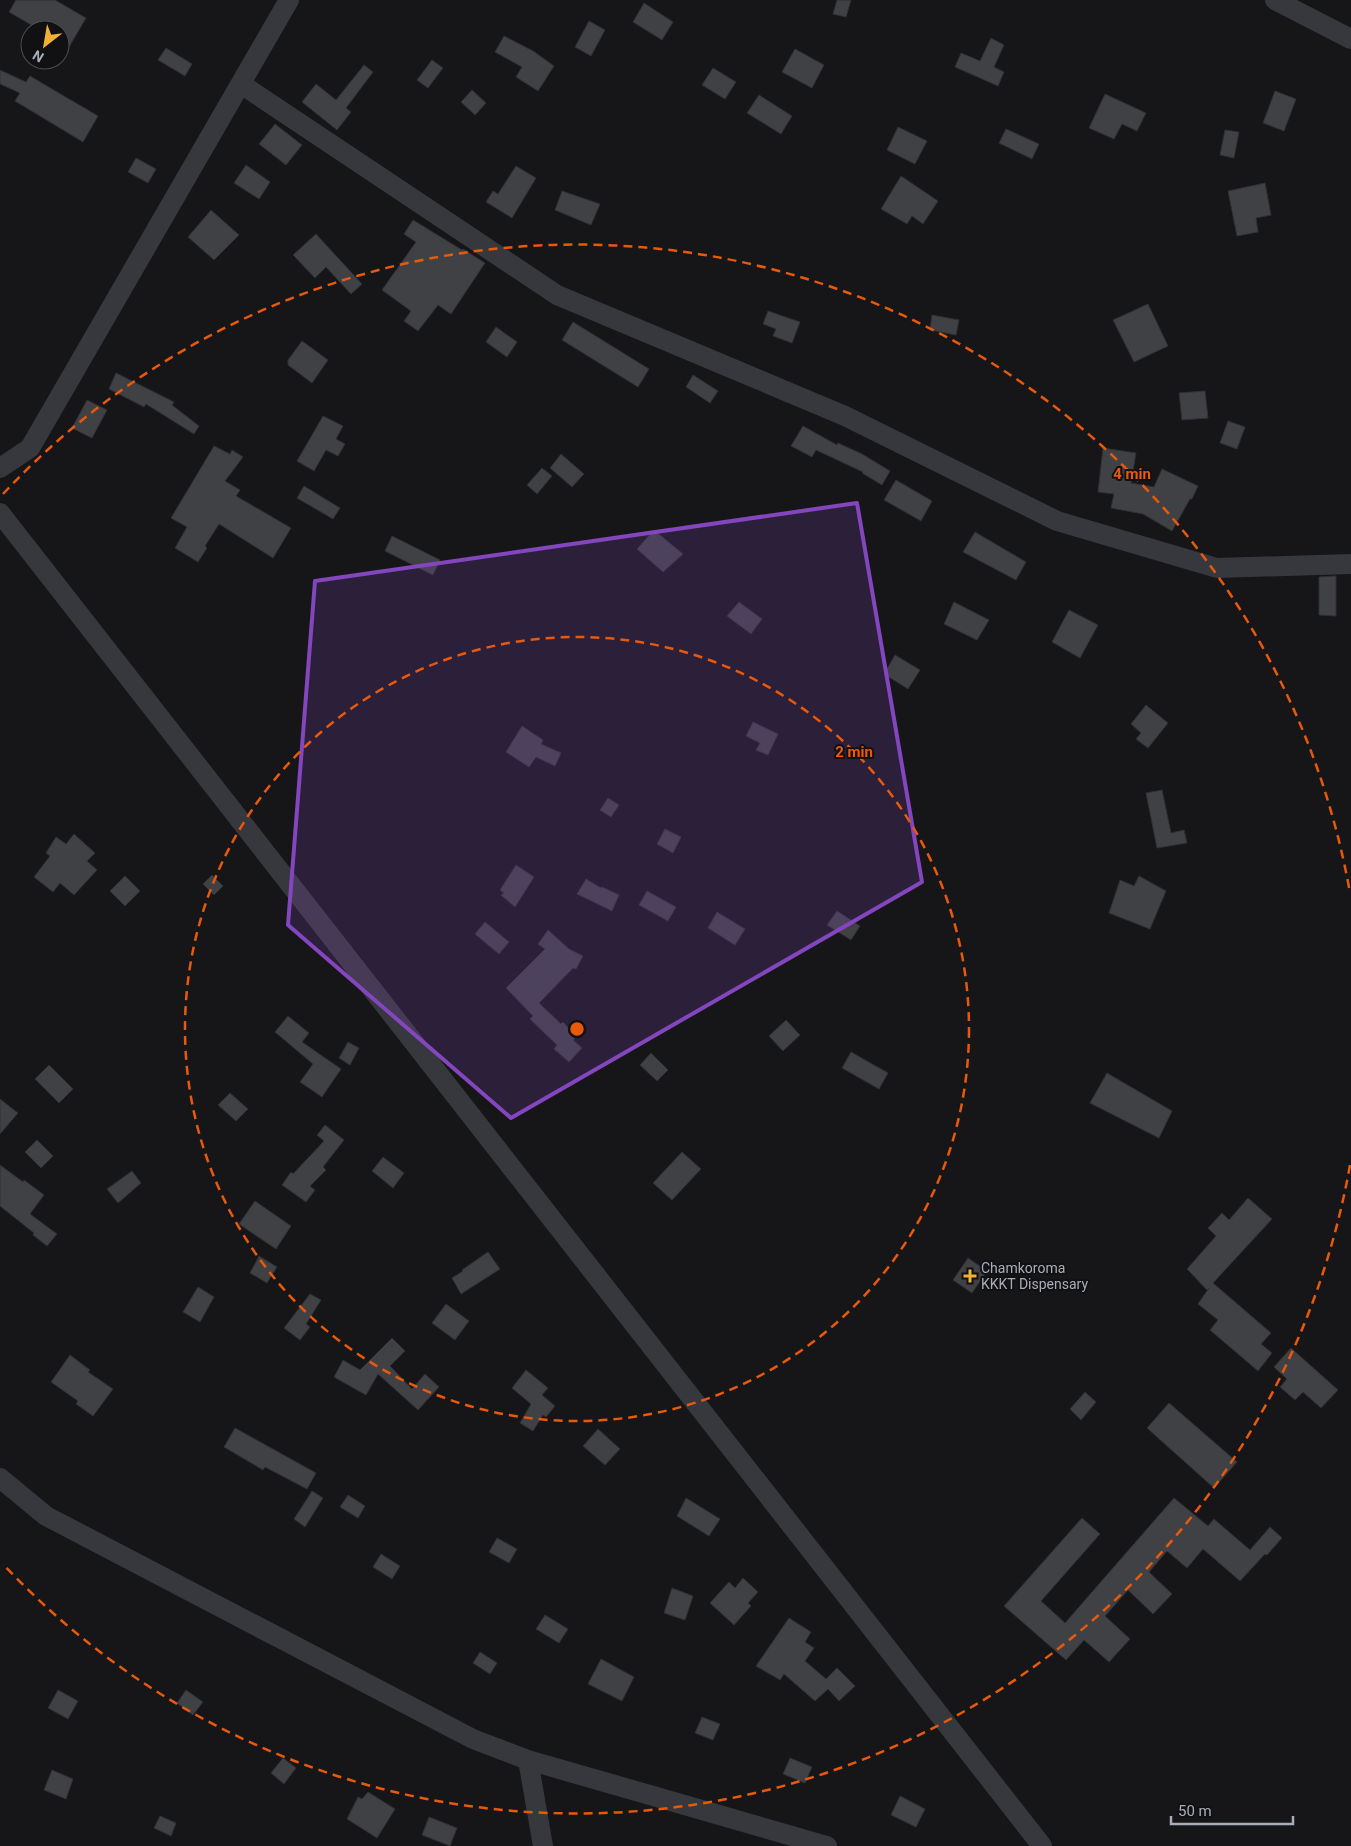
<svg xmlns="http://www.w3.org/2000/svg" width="1351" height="1846" viewBox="0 0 1351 1846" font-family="Roboto,sans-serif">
<rect width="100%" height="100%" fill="#161618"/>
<path fill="#404145" stroke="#303034" d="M 16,0 L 55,0 L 86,18 L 69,47 L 60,42 L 60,30 L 40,30 L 9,12 Z
M 837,0 L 851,0 L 846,17 L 833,14 Z
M 644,3 L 673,22 L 662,40 L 633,22 Z
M 589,21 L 605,30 L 591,56 L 575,47 Z
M 504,36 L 533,51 L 554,66 L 538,91 L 516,77 L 522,67 L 495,52 Z
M 991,38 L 1004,45 L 994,67 L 1004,72 L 998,86 L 955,67 L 961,53 L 980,61 Z
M 166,48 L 192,64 L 185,76 L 158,60 Z
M 795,49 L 824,65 L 812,88 L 782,72 Z
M 432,60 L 443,68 L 428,88 L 417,80 Z
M 364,65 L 373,72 L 346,108 L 351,112 L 337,130 L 302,102 L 316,84 L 336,100 Z
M 713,68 L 736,82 L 725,99 L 702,85 Z
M 0,70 L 26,82 L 30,76 L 98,116 L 83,142 L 15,101 L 20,93 L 0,84 Z
M 472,90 L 486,103 L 475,115 L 461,102 Z
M 1275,91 L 1296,99 L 1284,131 L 1263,123 Z
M 1105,94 L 1146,113 L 1137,131 L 1122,124 L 1114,139 L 1089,128 Z
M 759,95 L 792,116 L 781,134 L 747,113 Z
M 275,124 L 302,145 L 286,165 L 259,144 Z
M 898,127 L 927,141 L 915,164 L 887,150 Z
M 1006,129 L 1039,144 L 1032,159 L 999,143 Z
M 1225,130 L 1239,132 L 1234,158 L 1220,155 Z
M 136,158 L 156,169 L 148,183 L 128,172 Z
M 246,165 L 270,182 L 259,199 L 234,183 Z
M 516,166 L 536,178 L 512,218 L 486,202 L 493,191 L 498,194 Z
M 901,176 L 938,201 L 923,224 L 912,216 L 907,224 L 881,209 Z
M 1265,183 L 1271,215 L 1256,218 L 1258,232 L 1237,236 L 1228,191 Z
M 562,191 L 600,204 L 591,225 L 555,210 Z
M 211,210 L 239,235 L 214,260 L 188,237 Z
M 413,220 L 462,250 L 463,249 L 485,263 L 451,314 L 438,305 L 418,331 L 404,321 L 411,311 L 382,290 L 416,242 L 404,234 Z
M 316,234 L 362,284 L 351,294 L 326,267 L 315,278 L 293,255 Z
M 1148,304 L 1168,346 L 1134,362 L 1113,320 Z
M 768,311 L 800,322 L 792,343 L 773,336 L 776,329 L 763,324 Z
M 932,315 L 959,320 L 956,335 L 930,330 Z
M 573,322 L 649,369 L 638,387 L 562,340 Z
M 496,327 L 517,342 L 507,357 L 486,342 Z
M 302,341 L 328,360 L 312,383 L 288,365 L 288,360 Z
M 116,373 L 174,402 L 172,405 L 199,426 L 194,434 L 146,404 L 144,407 L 109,389 Z
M 693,375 L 718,391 L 710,403 L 686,387 Z
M 1205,391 L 1208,418 L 1182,420 L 1179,393 Z
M 87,400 L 107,410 L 92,438 L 72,428 Z
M 323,416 L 343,426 L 336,439 L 345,444 L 338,456 L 326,450 L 314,471 L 297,461 Z
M 1228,421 L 1245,427 L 1237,449 L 1220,443 Z
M 803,426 L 837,445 L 838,443 L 862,454 L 890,471 L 882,485 L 862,473 L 863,472 L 816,450 L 812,457 L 791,446 Z
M 214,446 L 230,454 L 232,450 L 243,457 L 225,481 L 240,490 L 236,496 L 291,528 L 273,558 L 219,524 L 205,546 L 207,548 L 198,562 L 175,548 L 187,527 L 171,518 Z
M 1103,448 L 1136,453 L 1131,483 L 1154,487 L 1162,469 L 1198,486 L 1192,499 L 1190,499 L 1172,531 L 1143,514 L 1111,508 L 1114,494 L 1098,492 Z
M 561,454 L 584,474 L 572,487 L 550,468 Z
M 542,468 L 552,476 L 537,494 L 527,485 Z
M 896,480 L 932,501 L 921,521 L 884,500 Z
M 304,486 L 340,508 L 333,519 L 297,498 Z
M 654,530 L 683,554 L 663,572 L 637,549 Z
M 975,532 L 1026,562 L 1016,580 L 963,552 Z
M 392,536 L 440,560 L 433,575 L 385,551 Z
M 1336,576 L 1336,616 L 1319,615 L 1319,577 Z
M 739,602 L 762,619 L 751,634 L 727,616 Z
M 954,602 L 989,620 L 977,640 L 944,624 Z
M 1069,610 L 1098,625 L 1080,658 L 1052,642 Z
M 895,655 L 920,670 L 908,689 L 884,674 Z
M 1146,705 L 1168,723 L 1148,748 L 1136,739 L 1141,733 L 1131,724 Z
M 753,722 L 778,734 L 768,755 L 756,750 L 760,743 L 746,736 Z
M 522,726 L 543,740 L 541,744 L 561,753 L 555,766 L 536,757 L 529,767 L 506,752 Z
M 1162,790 L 1171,833 L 1184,830 L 1187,843 L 1157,848 L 1146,793 Z
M 608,798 L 619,805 L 611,817 L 600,810 Z
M 665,829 L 681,837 L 673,853 L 657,844 Z
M 74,834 L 95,853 L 87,861 L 97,870 L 74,895 L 60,883 L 53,892 L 34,877 L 50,856 L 46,853 L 56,837 L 66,844 Z
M 516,865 L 534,877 L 515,907 L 501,895 L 504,893 L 500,890 Z
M 212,875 L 223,886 L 214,895 L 203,884 Z
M 125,876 L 140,891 L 125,906 L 110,891 Z
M 1139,876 L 1166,891 L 1150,929 L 1109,913 L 1120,880 L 1134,886 Z
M 586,879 L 601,888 L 602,887 L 619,895 L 612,911 L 577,894 Z
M 647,891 L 676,907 L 668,921 L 639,905 Z
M 837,911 L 860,926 L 851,940 L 827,925 Z
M 717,912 L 745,929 L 735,945 L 708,928 Z
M 485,922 L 509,942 L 499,954 L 475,934 Z
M 548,930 L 569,949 L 583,956 L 576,969 L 573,968 L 539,1003 L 561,1024 L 563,1022 L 576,1037 L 573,1040 L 582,1048 L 569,1062 L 554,1049 L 557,1045 L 530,1019 L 533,1016 L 506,988 L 545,949 L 538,944 Z
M 288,1016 L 309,1033 L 302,1042 L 341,1069 L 322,1097 L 300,1082 L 313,1064 L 275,1032 Z
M 786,1020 L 800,1035 L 783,1051 L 769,1036 Z
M 348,1042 L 359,1048 L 350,1065 L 339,1058 Z
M 851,1052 L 888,1073 L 879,1089 L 842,1068 Z
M 651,1053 L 668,1070 L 657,1081 L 640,1065 Z
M 49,1065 L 73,1089 L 59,1103 L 35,1079 Z
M 1107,1073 L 1172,1111 L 1159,1138 L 1090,1103 Z
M 230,1093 L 248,1109 L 236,1121 L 218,1105 Z
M 0,1099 L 18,1113 L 0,1134 Z
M 325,1125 L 344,1140 L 323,1167 L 326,1170 L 310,1186 L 315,1190 L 306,1202 L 282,1185 L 291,1172 L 293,1174 L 324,1141 L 317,1135 Z
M 37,1140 L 53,1156 L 41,1168 L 25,1152 Z
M 682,1152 L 701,1169 L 672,1200 L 653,1183 Z
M 383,1157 L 404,1173 L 393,1188 L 372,1171 Z
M 0,1165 L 23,1182 L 24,1180 L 44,1195 L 30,1214 L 57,1234 L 47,1246 L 33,1235 L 34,1233 L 0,1206 Z
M 132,1171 L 141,1183 L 118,1203 L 107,1189 Z
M 1248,1198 L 1272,1219 L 1213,1283 L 1271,1333 L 1261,1344 L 1272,1353 L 1258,1371 L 1210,1330 L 1218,1320 L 1198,1304 L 1209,1288 L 1207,1290 L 1187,1269 L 1216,1236 L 1208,1228 L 1222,1213 L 1229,1220 Z
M 255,1201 L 291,1226 L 276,1249 L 239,1224 Z
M 488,1252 L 500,1269 L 461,1294 L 452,1278 L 463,1271 L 462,1270 Z
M 259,1256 L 277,1267 L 267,1283 L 250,1273 Z
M 968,1258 L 987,1271 L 972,1293 L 953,1280 Z
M 198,1287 L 214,1297 L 200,1322 L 183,1312 Z
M 310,1294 L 321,1300 L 306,1324 L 310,1327 L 300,1340 L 284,1328 Z
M 446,1304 L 469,1321 L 455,1340 L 432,1323 Z
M 392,1338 L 405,1351 L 390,1366 L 412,1389 L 425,1374 L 439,1387 L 418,1410 L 378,1374 L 366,1395 L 334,1377 L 343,1360 L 360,1370 Z
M 1291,1348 L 1338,1390 L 1321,1408 L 1303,1392 L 1295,1400 L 1280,1387 L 1287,1379 L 1274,1367 Z
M 70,1355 L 90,1370 L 88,1372 L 113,1389 L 93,1416 L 76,1404 L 78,1401 L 51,1382 Z
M 526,1370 L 548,1388 L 542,1395 L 555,1406 L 546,1417 L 543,1415 L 533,1431 L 520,1423 L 531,1404 L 512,1388 Z
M 1085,1392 L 1096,1402 L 1081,1420 L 1070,1409 Z
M 1169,1403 L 1237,1462 L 1214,1488 L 1147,1428 Z
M 235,1428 L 316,1473 L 307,1489 L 265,1467 L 263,1470 L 224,1447 Z
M 598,1429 L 620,1449 L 605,1465 L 583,1446 Z
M 312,1491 L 323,1498 L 305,1527 L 294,1519 Z
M 348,1495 L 365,1506 L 358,1518 L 340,1507 Z
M 686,1498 L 720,1519 L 709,1536 L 677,1516 Z
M 1174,1498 L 1208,1526 L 1214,1519 L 1250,1550 L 1270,1527 L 1282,1538 L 1267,1555 L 1265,1554 L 1240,1581 L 1203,1549 L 1187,1568 L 1167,1551 L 1149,1572 L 1172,1594 L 1153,1614 L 1128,1590 L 1105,1616 L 1130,1639 L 1109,1662 L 1084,1640 L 1066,1660 L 1004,1606 L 1082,1518 L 1100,1534 L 1041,1601 L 1065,1623 Z
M 497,1538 L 517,1549 L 509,1563 L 489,1552 Z
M 381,1554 L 400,1566 L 392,1579 L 373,1567 Z
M 743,1578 L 758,1592 L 748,1603 L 751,1606 L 734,1625 L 710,1603 L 729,1582 L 735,1588 Z
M 672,1588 L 693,1596 L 685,1620 L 664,1613 Z
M 545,1615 L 568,1629 L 559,1643 L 536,1629 Z
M 789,1618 L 811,1632 L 805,1642 L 814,1648 L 805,1661 L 826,1679 L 837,1668 L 855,1686 L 839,1701 L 828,1689 L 815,1701 L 784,1674 L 780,1680 L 756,1666 Z
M 480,1652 L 497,1663 L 490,1674 L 473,1663 Z
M 601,1659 L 634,1677 L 622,1701 L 588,1684 Z
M 58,1690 L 78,1701 L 68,1719 L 48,1708 Z
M 186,1690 L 203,1702 L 193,1715 L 177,1703 Z
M 702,1717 L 720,1724 L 713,1740 L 695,1733 Z
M 283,1758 L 296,1768 L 284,1784 L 271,1773 Z
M 790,1758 L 812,1767 L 805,1783 L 783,1774 Z
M 52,1770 L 73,1779 L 66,1799 L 44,1790 Z
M 368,1792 L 395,1809 L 377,1838 L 347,1819 L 358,1797 L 362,1799 Z
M 900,1796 L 925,1809 L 916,1827 L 891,1815 Z
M 160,1816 L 176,1823 L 171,1836 L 154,1828 Z
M 429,1817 L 457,1828 L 450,1846 L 422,1835 Z"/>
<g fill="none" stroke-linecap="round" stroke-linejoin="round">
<path stroke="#37383d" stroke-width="20" d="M 1275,0 L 1351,39
M 241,84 L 557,295 L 845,416 L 1057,521 L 1217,568 L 1351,564
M 0,468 L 30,448 L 289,0
M 0,513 L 1042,1846
M 0,1478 L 46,1516 L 473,1739 L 528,1760 L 827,1846
M 528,1760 L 543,1846"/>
</g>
<path fill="#8446be" fill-opacity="0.2" stroke="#8446be" stroke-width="4" stroke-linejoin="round" d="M 857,503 L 922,882 L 511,1118 L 288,925 L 315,581 Z"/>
<g fill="none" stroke="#e8590c" stroke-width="2.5" stroke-dasharray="9 6">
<circle cx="577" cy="1029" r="392"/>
<path d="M1350 1165A785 785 0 0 1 3 1564M3 494A785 785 0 0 1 1350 893"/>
</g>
<path fill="#f2b134" stroke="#111113" stroke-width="2" d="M967.5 1268.5h5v5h5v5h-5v5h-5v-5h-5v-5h5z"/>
<g text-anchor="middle" stroke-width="4" stroke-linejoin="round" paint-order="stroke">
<g font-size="14" fill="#a8adb8" stroke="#111113" text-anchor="start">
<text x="981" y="1273">Chamkoroma<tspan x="981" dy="16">KKKT Dispensary</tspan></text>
</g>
</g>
<circle cx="577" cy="1029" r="8" fill="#e8590c" stroke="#111113" stroke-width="2.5"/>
<g font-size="15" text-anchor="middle" font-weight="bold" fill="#e8590c" stroke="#111113" stroke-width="4" stroke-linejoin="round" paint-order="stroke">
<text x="1132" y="479">4 min</text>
<text x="854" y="757">2 min</text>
</g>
<g transform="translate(45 45) rotate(211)"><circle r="24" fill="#111113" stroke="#4d4f55"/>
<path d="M0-4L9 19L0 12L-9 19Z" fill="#f2b134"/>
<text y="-8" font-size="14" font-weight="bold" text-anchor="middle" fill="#a8adb8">N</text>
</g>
<path d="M1171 1816v8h122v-8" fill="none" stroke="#a8adb8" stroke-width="2.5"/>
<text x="1178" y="1816" font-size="15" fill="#a8adb8" stroke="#111113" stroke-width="4" paint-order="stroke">50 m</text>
</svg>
